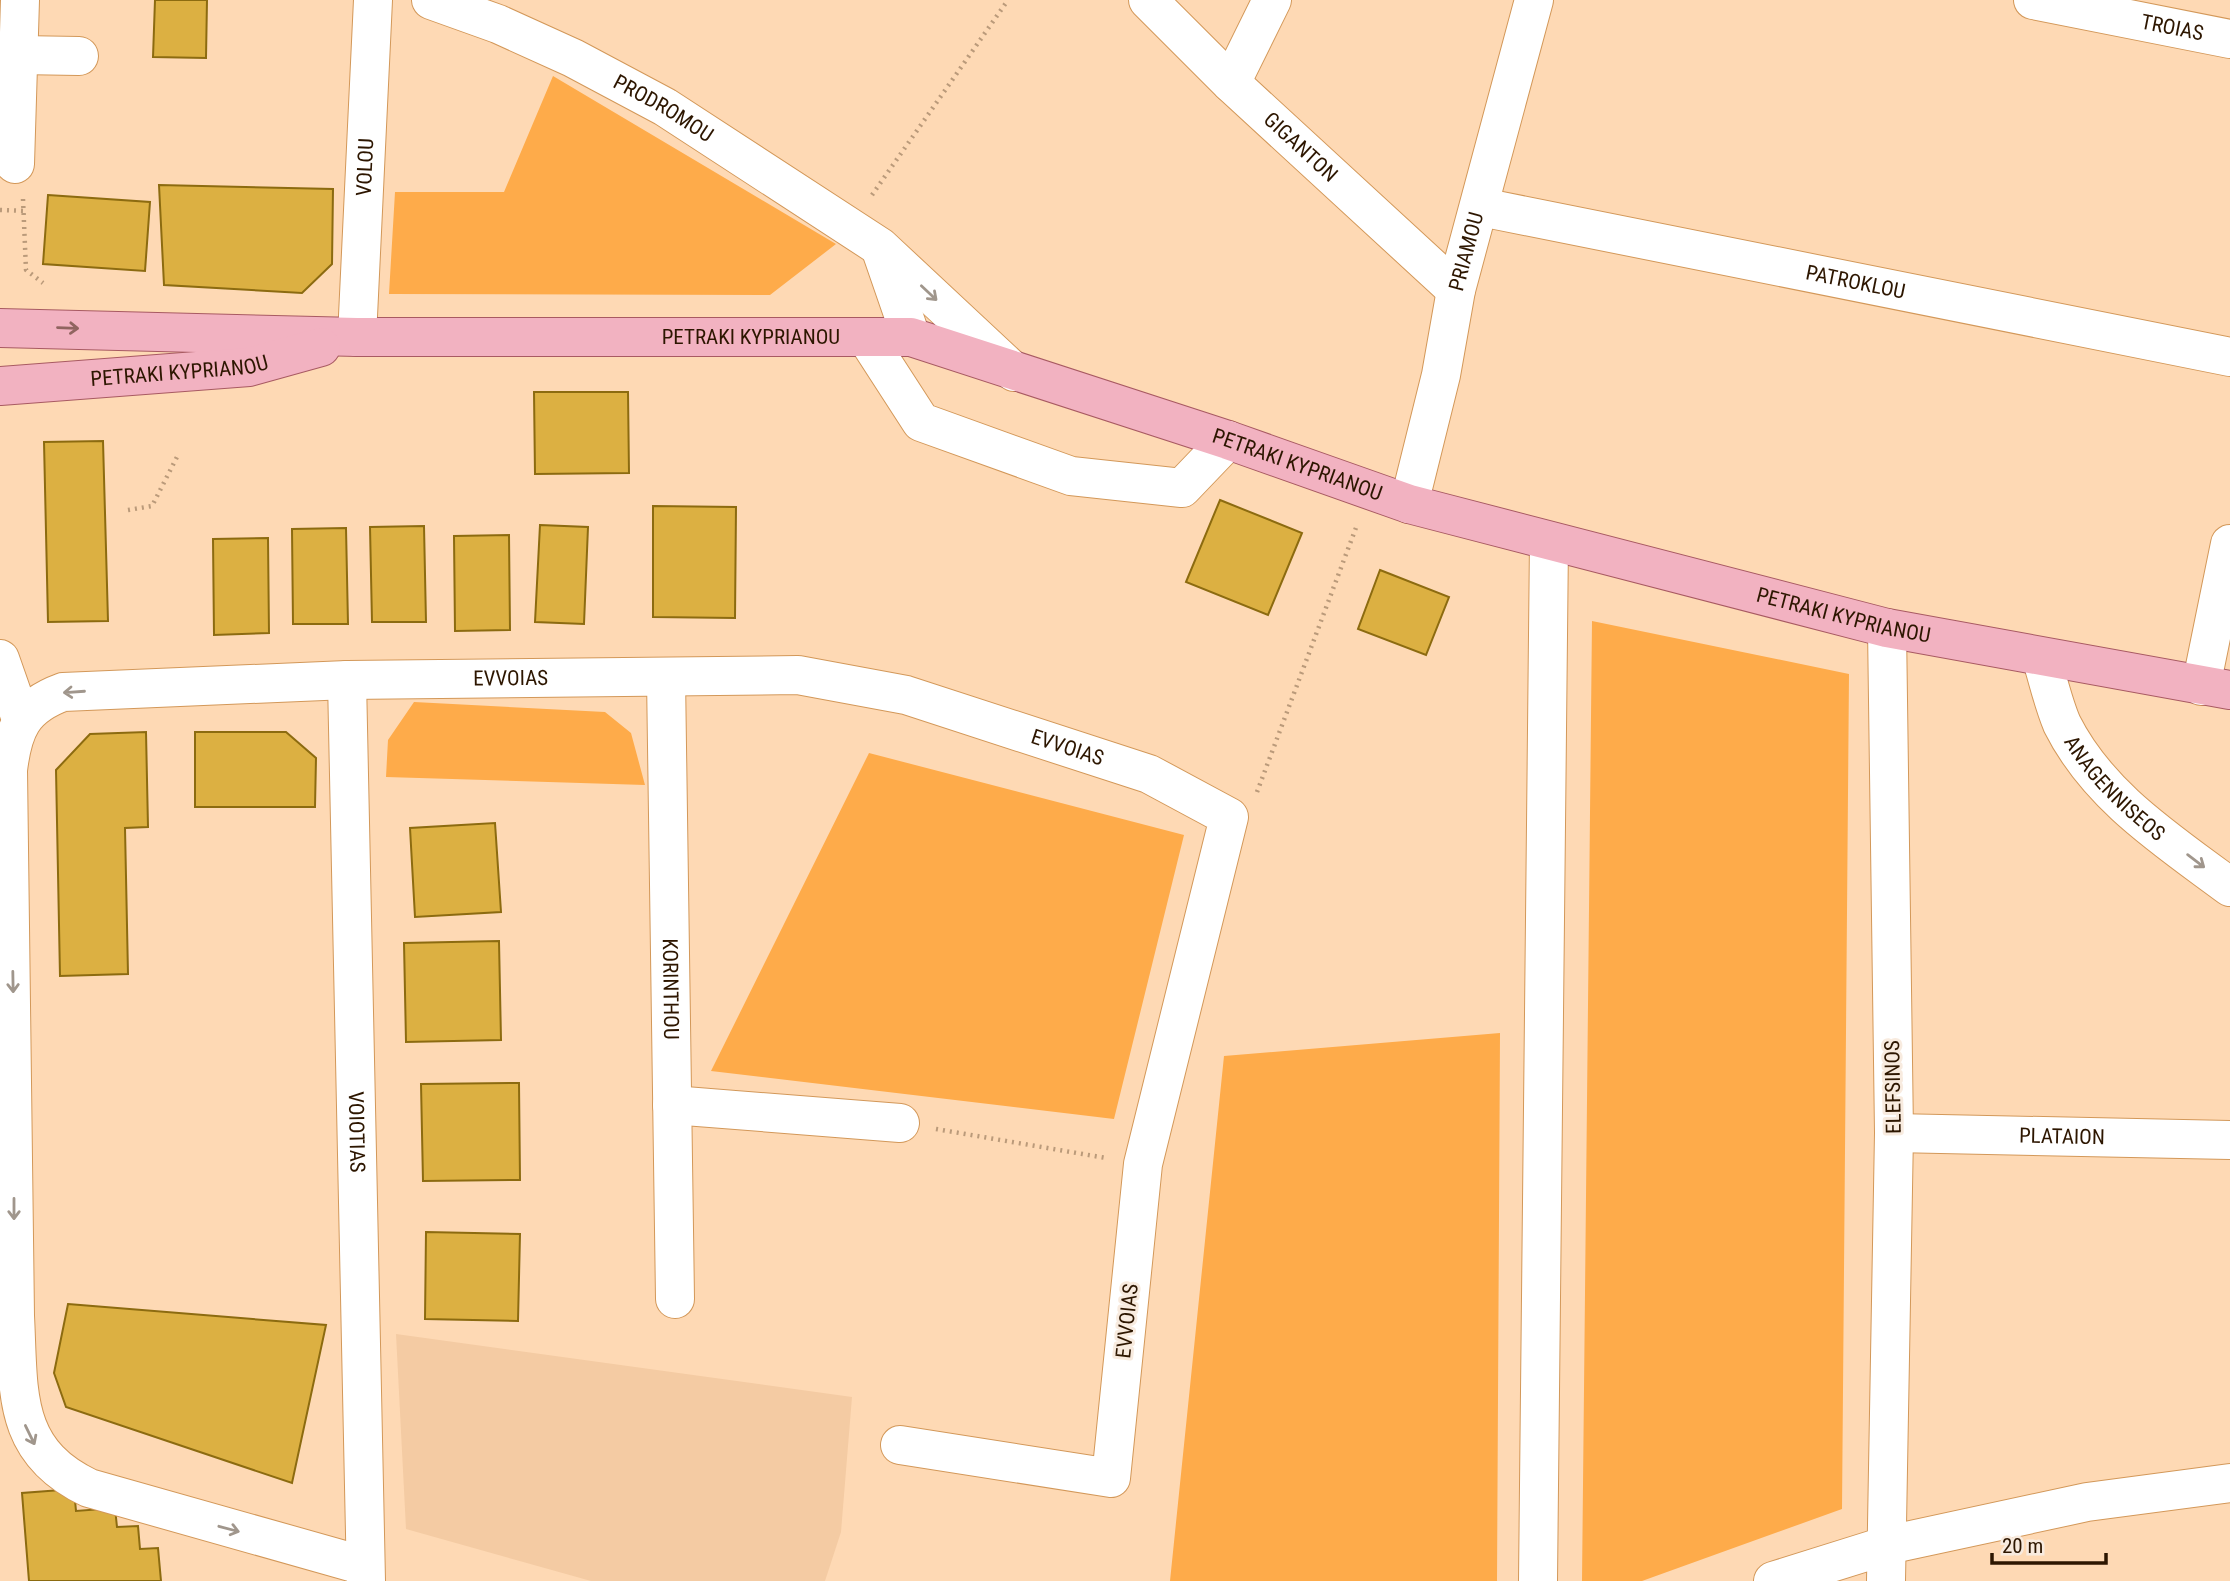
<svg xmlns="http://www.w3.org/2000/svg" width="2230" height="1581" viewBox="0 0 2230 1581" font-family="'Roboto Condensed',sans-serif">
<rect width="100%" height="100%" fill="#fed9b4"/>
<path fill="#f4cba3" d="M 396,1334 L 852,1397 L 841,1532 L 825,1581 L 591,1581 L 406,1529 Z"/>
<path fill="#feab4a" d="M 553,76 L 836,244 L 770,295 L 389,294 L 395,192 L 504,192 Z
M 1592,621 L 1849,674 L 1842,1509 L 1642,1581 L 1582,1581 Z
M 414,702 L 605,712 L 631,733 L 645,785 L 386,777 L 388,740 Z
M 869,753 L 1184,835 L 1114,1119 L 711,1071 Z
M 1500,1033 L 1497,1581 L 1170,1581 L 1224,1056 Z"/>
<path fill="#dcb042" stroke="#8c6b10" stroke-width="2" d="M 155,0 L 207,0 L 206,58 L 153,57 Z
M 159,185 L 333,189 L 332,264 L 302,293 L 164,285 Z
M 48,195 L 150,202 L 145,271 L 43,264 Z
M 534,392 L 628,392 L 629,473 L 535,474 Z
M 103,441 L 108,621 L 48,622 L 44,442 Z
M 1220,500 L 1302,533 L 1268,615 L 1186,582 Z
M 653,506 L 736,507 L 735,618 L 653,617 Z
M 540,525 L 588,527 L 584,624 L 535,622 Z
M 424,526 L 426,622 L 372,622 L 370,527 Z
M 346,528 L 348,624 L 293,624 L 292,529 Z
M 509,535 L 510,630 L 455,631 L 454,536 Z
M 268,538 L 269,633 L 214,635 L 213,539 Z
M 1380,570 L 1449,597 L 1426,655 L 1358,629 Z
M 146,732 L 148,827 L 125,828 L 128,974 L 60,976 L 56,770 L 90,734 Z
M 195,732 L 286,732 L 316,758 L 315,807 L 195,807 Z
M 495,823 L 501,912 L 415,917 L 410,828 Z
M 499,941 L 501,1040 L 406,1042 L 404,943 Z
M 519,1083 L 520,1180 L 423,1181 L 421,1084 Z
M 426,1232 L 520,1234 L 518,1321 L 425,1319 Z
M 68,1304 L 326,1325 L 292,1483 L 66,1407 L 54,1373 Z
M 74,1489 L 76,1511 L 115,1508 L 117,1527 L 138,1526 L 140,1549 L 158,1548 L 161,1581 L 29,1581 L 22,1493 Z"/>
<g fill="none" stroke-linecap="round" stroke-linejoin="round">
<defs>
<g id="minor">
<path id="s1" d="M 431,0 L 498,24 L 573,58 L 665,107 L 880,247 L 1014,372"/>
<path id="s2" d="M 1148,0 L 1231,83 L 1456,290"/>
<path id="s3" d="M 2033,0 L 2230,39"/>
<path d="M 19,55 L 79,56"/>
<path d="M 1231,83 L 1272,0"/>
<path d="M 15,164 L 20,0"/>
<path id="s4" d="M 1481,207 L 2230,357"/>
<path d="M 882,253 L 911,337"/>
<path id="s5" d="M 357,337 L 373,0"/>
<path d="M 866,337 L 921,422 L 1071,476 L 1182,488 L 1228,440"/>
<path id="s6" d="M 1409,504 L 1441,375 L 1456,290 L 1534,0"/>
<path id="s7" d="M 2041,657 C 2048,679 2053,703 2062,724 C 2098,796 2167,840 2230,887"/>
<path d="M 0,659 L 21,719"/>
<path id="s8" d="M 666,677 L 675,1299"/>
<path id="s9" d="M 347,680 L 366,1581"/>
<path d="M 2201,686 L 2230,544"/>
<path d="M 672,1105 L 900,1123"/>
<path id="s10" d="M 1894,1133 L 2230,1140"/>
<path id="s11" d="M 365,1566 L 89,1488 C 11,1451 19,1391 15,1316 L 8,770 C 13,729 22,707 63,692 L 347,680 L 798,675 L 906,695 L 1149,774 L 1229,817 L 1143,1164 L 1111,1478 L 900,1445"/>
<path d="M 1538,1581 L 1549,541"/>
<path d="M 1773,1581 L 1888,1545 L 2087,1502 L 2230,1483"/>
<path d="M 1886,1581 L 1894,1133 L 1887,628"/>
</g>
<g id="major">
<path id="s12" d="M 0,328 L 357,337 L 911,337 L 1228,440 L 1409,504 L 1887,628 L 2230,690"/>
<path id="s13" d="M 0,386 L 249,367 L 321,347"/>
</g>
</defs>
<use href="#minor" stroke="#d39859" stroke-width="40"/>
<use href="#major" stroke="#a85a62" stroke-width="40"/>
<path stroke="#ba9a7a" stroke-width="4.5" stroke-dasharray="2 5" stroke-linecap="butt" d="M 872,195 L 1008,0
M 23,199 L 26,270 L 43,283
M 0,210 L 26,211
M 128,510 L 152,506 L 177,457
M 1257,792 L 1357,525
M 936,1129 L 1106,1158"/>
<use href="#minor" stroke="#fff" stroke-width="38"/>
<use href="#major" stroke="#f2b2c1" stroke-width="38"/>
</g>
<defs><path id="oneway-shaft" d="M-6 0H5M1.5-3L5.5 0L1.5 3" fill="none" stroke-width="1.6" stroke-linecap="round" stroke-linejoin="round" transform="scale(1.75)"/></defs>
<g stroke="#a0968c">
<use href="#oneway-shaft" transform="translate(929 293) rotate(43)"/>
<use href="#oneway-shaft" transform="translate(74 692) rotate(176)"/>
<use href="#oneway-shaft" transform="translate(2196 861) rotate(37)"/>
<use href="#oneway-shaft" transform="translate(13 982) rotate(89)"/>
<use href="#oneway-shaft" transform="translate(14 1209) rotate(90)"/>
<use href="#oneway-shaft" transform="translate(30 1435) rotate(64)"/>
<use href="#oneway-shaft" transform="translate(229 1529) rotate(15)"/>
</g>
<use stroke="#906460" href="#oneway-shaft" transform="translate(68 328) rotate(2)"/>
<g text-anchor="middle" stroke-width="6" stroke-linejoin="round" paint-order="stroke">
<g font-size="21" fill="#2d1600" stroke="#f8ebdf">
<text dy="7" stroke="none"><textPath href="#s3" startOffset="142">TROIAS</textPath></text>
<text dy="7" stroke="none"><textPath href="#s1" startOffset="257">PRODROMOU</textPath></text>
<text dy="7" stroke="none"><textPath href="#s2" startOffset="212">GIGANTON</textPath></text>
<text dy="7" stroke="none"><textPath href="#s5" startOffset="170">VOLOU</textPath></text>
<text dy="7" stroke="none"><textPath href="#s6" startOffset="259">PRIAMOU</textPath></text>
<text dy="7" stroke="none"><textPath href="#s4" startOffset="382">PATROKLOU</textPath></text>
<text dy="7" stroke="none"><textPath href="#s12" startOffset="751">PETRAKI KYPRIANOU</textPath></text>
<text dy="7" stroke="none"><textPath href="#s13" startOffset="180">PETRAKI KYPRIANOU</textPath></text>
<text dy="7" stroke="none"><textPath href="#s12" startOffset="1318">PETRAKI KYPRIANOU</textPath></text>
<text dy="7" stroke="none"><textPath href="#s12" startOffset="1885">PETRAKI KYPRIANOU</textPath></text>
<text dy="7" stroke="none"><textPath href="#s11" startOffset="1584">EVVOIAS</textPath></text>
<text dy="7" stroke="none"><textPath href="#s11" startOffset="2151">EVVOIAS</textPath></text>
<text dy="7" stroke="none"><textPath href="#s7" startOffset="154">ANAGENNISEOS</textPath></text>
<text dy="7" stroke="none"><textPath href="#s8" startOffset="312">KORINTHOU</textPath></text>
<text transform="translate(1893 1087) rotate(-91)" y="7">ELEFSINOS</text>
<text dy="7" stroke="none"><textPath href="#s9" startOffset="452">VOIOTIAS</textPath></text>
<text dy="7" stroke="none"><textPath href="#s10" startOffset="168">PLATAION</textPath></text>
<text transform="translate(1127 1321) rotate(-84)" y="7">EVVOIAS</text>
</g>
</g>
<path d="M1992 1553v10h114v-10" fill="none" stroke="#2d1600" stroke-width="3.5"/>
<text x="2002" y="1553" font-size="21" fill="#2d1600" stroke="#f8ebdf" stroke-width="5" paint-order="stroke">20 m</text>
</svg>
